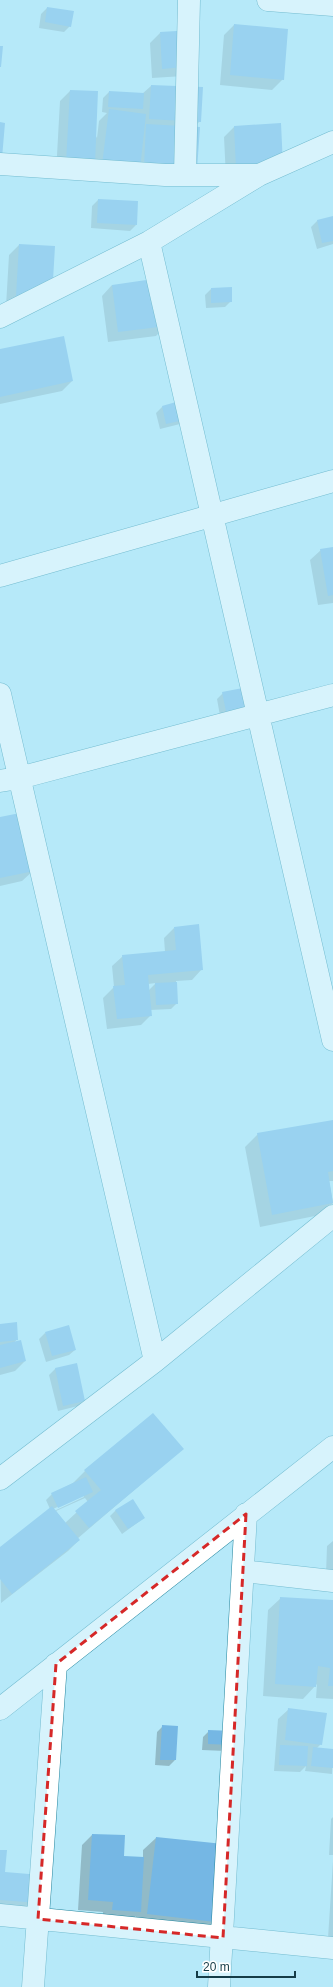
<svg xmlns="http://www.w3.org/2000/svg" width="333" height="1987" viewBox="0 0 333 1987" font-family="Helvetica,sans-serif">
<rect width="100%" height="100%" fill="#b6e9f9"/>
<path fill="#0003" fill-rule="evenodd" d="M 47,8 L 70,26 L 64,32 L 39,28 L 41,14 Z
M 234,25 L 283,79 L 272,90 L 220,85 L 224,35 Z
M 160,33 L 184,76 L 152,78 L 150,43 Z
M 151,86 L 200,121 L 193,128 L 196,170 L 56,173 L 60,101 L 70,91 L 97,138 L 99,121 L 107,113 L 102,112 L 103,98 L 109,92 L 142,94 Z
M 234,127 L 282,165 L 226,178 L 224,137 Z
M 98,200 L 136,225 L 130,231 L 91,228 L 92,206 Z
M 333,217 L 333,244 L 317,249 L 311,227 L 317,221 Z
M 19,245 L 51,298 L 6,306 L 9,255 Z
M 112,285 L 166,325 L 156,336 L 108,342 L 102,296 Z
M 211,289 L 231,301 L 225,307 L 206,308 L 205,295 Z
M 63,337 L 72,381 L 62,391 L 0,404 L 0,350 Z
M 182,402 L 180,424 L 160,429 L 156,413 L 162,407 Z
M 333,548 L 333,603 L 318,605 L 310,560 L 321,550 Z
M 223,693 L 253,716 L 222,727 L 217,699 Z
M 0,818 L 33,871 L 22,881 L 0,886 Z
M 174,928 L 202,969 L 192,980 L 176,981 L 177,1003 L 171,1009 L 150,1010 L 151,1015 L 141,1025 L 107,1029 L 103,998 L 114,987 L 112,966 L 123,956 L 165,952 L 164,938 ZM 156,983 L 148,991 L 148,984 Z
M 333,1121 L 333,1181 L 329,1181 L 333,1203 L 320,1215 L 260,1227 L 245,1147 L 258,1134 Z
M 0,1325 L 17,1339 L 14,1343 L 25,1361 L 15,1371 L 0,1375 Z
M 45,1333 L 75,1350 L 69,1355 L 46,1362 L 39,1339 Z
M 76,1364 L 84,1400 L 78,1406 L 58,1411 L 49,1375 L 55,1369 Z
M 182,1449 L 77,1539 L 79,1540 L 68,1551 L 1,1603 L 0,1548 L 50,1509 L 46,1500 L 52,1494 L 73,1483 L 85,1471 ZM 83,1495 L 84,1497 L 54,1511 L 53,1509 ZM 85,1498 L 88,1502 L 65,1523 L 56,1511 Z
M 116,1510 L 144,1518 L 122,1534 L 110,1516 Z
M 333,1541 L 333,1574 L 326,1574 L 327,1546 Z
M 281,1598 L 333,1601 L 333,1699 L 316,1698 L 317,1684 L 303,1699 L 263,1696 L 268,1610 Z
M 289,1709 L 321,1744 L 317,1748 L 333,1750 L 332,1774 L 305,1771 L 306,1766 L 300,1772 L 274,1771 L 278,1719 Z
M 163,1726 L 177,1726 L 175,1760 L 169,1766 L 155,1765 L 157,1732 Z
M 209,1731 L 233,1732 L 226,1751 L 202,1750 L 203,1737 Z
M 333,1817 L 333,1855 L 329,1855 L 331,1819 Z
M 92,1835 L 123,1857 L 143,1858 L 143,1850 L 156,1838 L 232,1846 L 211,1935 L 135,1926 L 136,1916 L 130,1922 L 102,1920 L 103,1912 L 78,1910 L 82,1845 Z
M 0,1851 L 4,1873 L 40,1876 L 28,1913 L 0,1911 Z
M 333,1861 L 333,1938 L 328,1938 Z"/>
<path fill="#75b7e4" d="M 47,7 L 74,11 L 71,27 L 45,22 Z
M 234,24 L 288,29 L 284,80 L 230,75 Z
M 193,30 L 195,66 L 162,69 L 160,32 Z
M 0,46 L 3,46 L 1,67 L 0,67 Z
M 151,85 L 203,87 L 201,122 L 149,119 Z
M 70,90 L 98,91 L 95,164 L 66,163 Z
M 109,91 L 144,93 L 143,109 L 108,107 Z
M 109,109 L 146,114 L 140,169 L 102,165 Z
M 0,122 L 5,123 L 2,158 L 0,157 Z
M 281,123 L 283,166 L 236,168 L 234,126 Z
M 146,124 L 200,127 L 197,170 L 144,167 Z
M 98,199 L 138,201 L 137,225 L 97,223 Z
M 333,216 L 333,241 L 322,243 L 317,220 Z
M 19,244 L 55,246 L 52,298 L 16,296 Z
M 160,278 L 167,326 L 118,332 L 112,285 Z
M 232,287 L 232,302 L 211,303 L 211,288 Z
M 64,336 L 73,381 L 0,397 L 0,349 Z
M 183,400 L 188,419 L 166,424 L 162,406 Z
M 333,547 L 333,595 L 328,596 L 320,549 Z
M 248,687 L 254,716 L 228,721 L 222,692 Z
M 20,813 L 34,871 L 0,878 L 0,817 Z
M 199,924 L 203,970 L 148,975 L 152,1016 L 117,1019 L 113,986 L 125,985 L 122,955 L 176,950 L 174,927 Z
M 177,982 L 178,1004 L 156,1005 L 155,983 Z
M 333,1120 L 333,1171 L 328,1172 L 333,1203 L 272,1215 L 257,1133 Z
M 17,1322 L 18,1340 L 0,1342 L 0,1324 Z
M 69,1325 L 76,1350 L 52,1356 L 45,1332 Z
M 21,1340 L 26,1361 L 0,1368 L 0,1345 Z
M 77,1363 L 85,1401 L 63,1406 L 55,1368 Z
M 153,1413 L 184,1449 L 89,1528 L 75,1511 L 101,1490 L 84,1470 Z
M 86,1477 L 93,1492 L 58,1508 L 51,1493 Z
M 133,1499 L 145,1518 L 128,1529 L 115,1510 Z
M 52,1506 L 80,1540 L 12,1594 L 0,1579 L 0,1547 Z
M 280,1597 L 333,1600 L 333,1686 L 328,1686 L 330,1668 L 318,1666 L 316,1687 L 275,1684 Z
M 288,1708 L 327,1713 L 322,1745 L 285,1740 Z
M 162,1725 L 178,1726 L 176,1760 L 160,1760 Z
M 208,1730 L 234,1731 L 233,1745 L 208,1744 Z
M 280,1745 L 308,1746 L 307,1766 L 279,1765 Z
M 313,1747 L 333,1749 L 333,1768 L 311,1766 Z
M 92,1834 L 125,1835 L 124,1856 L 144,1857 L 141,1912 L 112,1910 L 113,1902 L 88,1900 Z
M 156,1837 L 233,1845 L 224,1923 L 147,1914 Z
M 0,1850 L 7,1850 L 5,1872 L 41,1875 L 39,1903 L 0,1900 Z"/>
<g fill="none" stroke-linecap="round" stroke-linejoin="round">
<defs>
<path id="minor" d="M 268,0 L 333,5
M 0,164 L 165,175 L 259,175
M 185,175 L 189,0
M 149,242 L 333,1040
M 0,317 L 149,242 L 259,175 L 333,142
M 0,576 L 333,481
M 0,694 L 155,1361
M 0,781 L 19,778 L 333,695
M 0,1479 L 155,1361 L 333,1216
M 243,1571 L 333,1581
M 0,1709 L 333,1447
M 0,1915 L 333,1948
M 33,1987 L 56,1664
M 219,1987 L 246,1514"/>
</defs>
<use href="#minor" stroke="#22859e" stroke-width="23"/>
<use href="#minor" stroke="#fff" stroke-width="22"/>
</g>
<path d="M0 0H333V1987H0ZM 246,1514 L 223,1938 L 38,1919 L 56,1664 Z" fill="#b6e9f9" fill-opacity=".55" fill-rule="evenodd"/>
<path fill="none" stroke="#d62828" stroke-width="3" stroke-dasharray="8 5" stroke-linejoin="round" d="M 246,1514 L 223,1938 L 38,1919 L 56,1664 Z"/>
<path d="M197 1971v6h98v-6" fill="none" stroke="#153c47" stroke-width="2"/>
<text x="203" y="1971" font-size="12" fill="#153c47" stroke="#ffffff" stroke-width="3" paint-order="stroke">20 m</text>
</svg>
